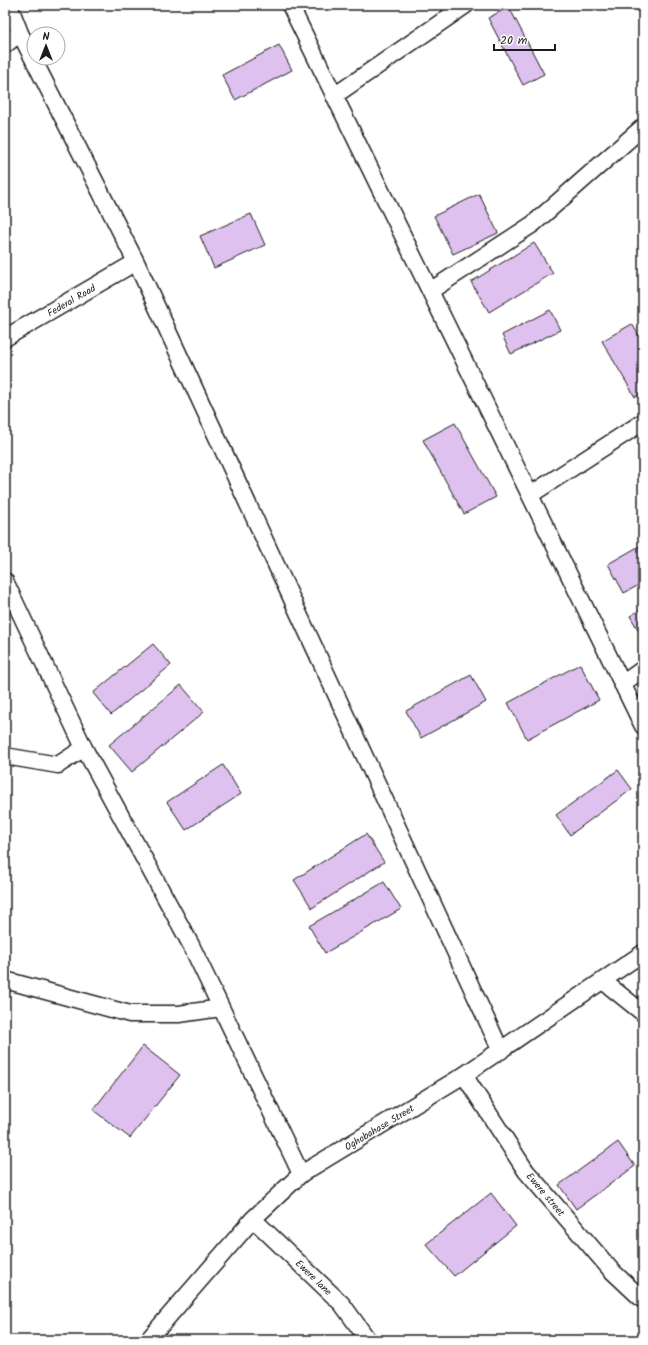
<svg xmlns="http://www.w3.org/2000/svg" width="648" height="1345" viewBox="0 0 648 1345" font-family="Kalam,sans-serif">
<rect width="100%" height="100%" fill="#fff"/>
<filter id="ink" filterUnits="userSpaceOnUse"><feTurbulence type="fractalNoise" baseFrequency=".025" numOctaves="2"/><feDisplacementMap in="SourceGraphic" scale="8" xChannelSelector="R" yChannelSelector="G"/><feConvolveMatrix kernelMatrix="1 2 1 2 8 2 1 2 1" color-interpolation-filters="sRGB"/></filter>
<g filter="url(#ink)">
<path fill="#dec1ee" stroke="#1c1c1c" d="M 509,7 L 544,74 L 523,85 L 488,18 Z
M 279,45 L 292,70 L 235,100 L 222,75 Z
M 479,194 L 498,233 L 453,254 L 434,216 Z
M 251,214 L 265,245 L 214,268 L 200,236 Z
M 534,243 L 553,273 L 489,312 L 471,282 Z
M 550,310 L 560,330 L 511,354 L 502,335 Z
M 632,324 L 643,342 L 643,392 L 635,397 L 602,341 Z
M 455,423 L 496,497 L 464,514 L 423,440 Z
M 643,544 L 643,583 L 624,593 L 608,564 Z
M 643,608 L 643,638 L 630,616 Z
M 153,644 L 171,665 L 111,715 L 93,693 Z
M 580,664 L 599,700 L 527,739 L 508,703 Z
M 471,675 L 486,702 L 421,738 L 406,711 Z
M 181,685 L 204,712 L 132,772 L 109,745 Z
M 223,765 L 241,794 L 186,830 L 167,802 Z
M 618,770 L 632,789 L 570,835 L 556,815 Z
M 366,834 L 384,862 L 312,908 L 294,880 Z
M 384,882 L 401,909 L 325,953 L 309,926 Z
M 143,1046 L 180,1075 L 130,1138 L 93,1110 Z
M 618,1142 L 635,1166 L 576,1209 L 559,1185 Z
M 491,1193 L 516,1226 L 454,1276 L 426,1244 Z"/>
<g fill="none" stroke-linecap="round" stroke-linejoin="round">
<defs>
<path id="street" d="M 9,5 L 20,33 L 136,262 L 501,1051
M 290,5 L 643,726
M 5,45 L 20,33
M 334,96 L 466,5
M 430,291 L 533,224 L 643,127
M 5,338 L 136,262
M 530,495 L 643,422
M 5,581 L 84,748 L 191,945 L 301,1174
M 622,684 L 643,669
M 5,756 L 58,765 L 84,748
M 5,980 L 130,1014 L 179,1014 L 221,1008
M 603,981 L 643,1013
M 464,1075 L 526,1171 L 611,1270 L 643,1300
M 253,1219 L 342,1304 L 368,1340
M 148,1340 L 253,1219 L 301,1174 L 464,1075 L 643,953"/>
</defs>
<use href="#street" stroke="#1c1c1c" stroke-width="19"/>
<use href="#street" stroke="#fff" stroke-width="16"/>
</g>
</g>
<g text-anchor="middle" stroke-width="3" stroke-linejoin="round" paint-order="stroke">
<g font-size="10" fill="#1c1c1c" stroke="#fff">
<text transform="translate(71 300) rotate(-30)" y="4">Federal Road</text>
<text transform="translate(379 1127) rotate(-31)" y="4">Oghobahase Street</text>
<text transform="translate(546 1194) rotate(50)" y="4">Ewere street</text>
<text transform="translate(314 1277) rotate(44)" y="4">Ewere lane</text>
</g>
</g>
<rect width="648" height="1345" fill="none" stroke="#fff" stroke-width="20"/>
<rect x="10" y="10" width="628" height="1325" fill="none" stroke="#1c1c1c" stroke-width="1.5" filter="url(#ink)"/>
<g transform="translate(46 46)"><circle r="19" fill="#ffffff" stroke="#a4a4a4"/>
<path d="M0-3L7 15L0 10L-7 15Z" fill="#1c1c1c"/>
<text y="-6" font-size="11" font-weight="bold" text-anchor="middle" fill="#1c1c1c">N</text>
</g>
<path d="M494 44v6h61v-6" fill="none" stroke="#1c1c1c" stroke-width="2"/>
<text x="500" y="44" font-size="12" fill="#1c1c1c" stroke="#ffffff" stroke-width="3" paint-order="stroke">20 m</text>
</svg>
